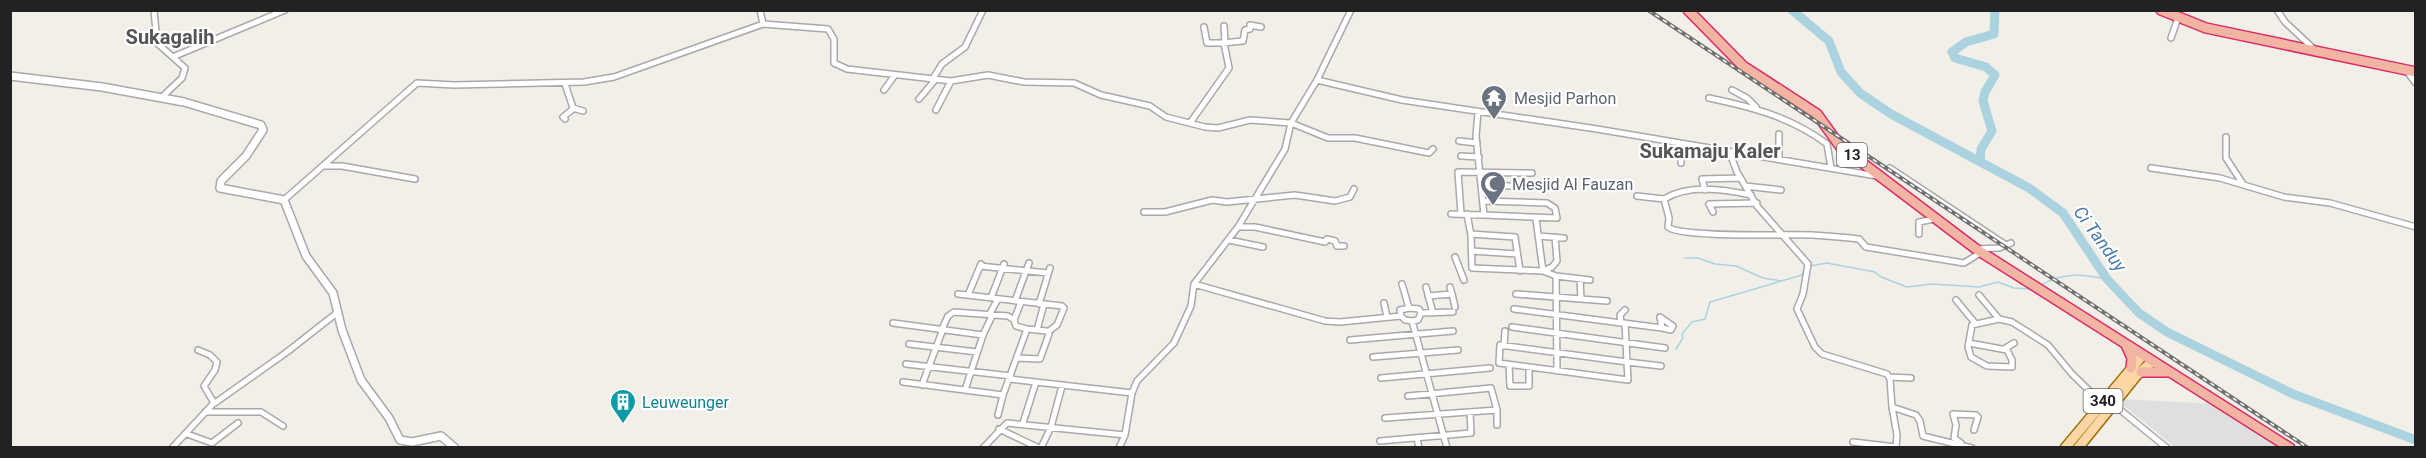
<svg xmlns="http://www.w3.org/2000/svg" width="2426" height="458" viewBox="0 0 2426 458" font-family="Roboto,sans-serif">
<rect width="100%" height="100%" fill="#f2efe9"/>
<path fill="#e0dfdf" d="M 2122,399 L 2215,404 L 2284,447 L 2175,447 L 2122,404 Z"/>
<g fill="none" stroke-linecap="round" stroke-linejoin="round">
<path stroke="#aad3df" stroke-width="1.5" d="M 1685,258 L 1698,258 L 1715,264 L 1736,266 L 1763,278 L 1781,281
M 1810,266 L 1827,263 L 1875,272 L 1881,277 L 1907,287 L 1932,284 L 1979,287 L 1998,282 L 2014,288 L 2031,289
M 2041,285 C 2064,272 2082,274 2107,279
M 1676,349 L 1683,338 L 1682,334 L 1692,322 L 1705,319 L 1710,302 L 1802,275 L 1805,267"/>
<path stroke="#aad3df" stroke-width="9" d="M 1792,10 L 1829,41 L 1841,72 L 1860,93 L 1891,114 L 2029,188 L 2063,213 L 2107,279 L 2139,313 L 2167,332 L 2293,394 L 2416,440
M 1980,162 L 1981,149 L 1992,131 L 1983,101 L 1985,92 L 1995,75 L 1986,67 L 1955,58 L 1952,52 L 1966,42 L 1994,34 L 1995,10"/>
<defs>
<path id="minor" d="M 154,10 L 157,43 L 185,68 L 182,78 L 161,98
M 760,10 L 763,24
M 2277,10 L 2285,22 L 2315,50
M 1224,26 L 1225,42
M 2171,38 L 2178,18
M 1222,43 L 1243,41 L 1245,30 L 1250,29 L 1250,25 L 1261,27
M 175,56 L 285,10
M 932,80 L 942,64 L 965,47 L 983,10
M 1317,80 L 1402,100 L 1597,129 L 1877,176
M 565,84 L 573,108 L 583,111
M 884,90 L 895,75
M 1732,90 L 1747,98 L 1756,107
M 1709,98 C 1752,107 1791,117 1827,144 L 1831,168
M 919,99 L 935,80
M 936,110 L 951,81
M 1478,112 L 1476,136 L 1484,215 L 1557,218 L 1555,208 L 1547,203 L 1483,201
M 565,119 L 563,117 L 573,109
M 1190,123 L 1229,68 L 1224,43 L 1207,43 L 1204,27
M 1779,134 L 1779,159
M 2226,137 L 2226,158 L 2243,184
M 1459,141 L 1477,143
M 1674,142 L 1681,152 L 1681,163
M 1729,151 L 1737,172 L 1757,206 L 1808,264 L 1803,294 L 1797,309 L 1815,347 L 1822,354 L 1887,374 L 1890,379 L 1892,407 L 1916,415 L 1920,421 L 1923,436 L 1972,448
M 1461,156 L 1479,157
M 325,166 L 342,166 L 415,179
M 1890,168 L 2006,245
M 2151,168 L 2220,178 L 2284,197 L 2330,203 L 2416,227
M 1482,185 L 1540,187
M 1745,186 L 1781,190
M 1705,190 L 1702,179 L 1740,178
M 1751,195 C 1722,189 1690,184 1664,199 L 1669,218 L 1668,227 C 1681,238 1789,234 1812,235 C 1828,236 1843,237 1859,239 L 1866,247 L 1964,263 L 1980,253
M 1637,196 L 1664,199
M 284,200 L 417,83 L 454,85 L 584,82 L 614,77 L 763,24 L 828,29 L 834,39 L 834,63 L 847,69 L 951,81 L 988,75 L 1024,82 L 1074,83 L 1101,95 L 1150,106 L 1166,117 L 1205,127 L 1218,128 L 1250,120 L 1291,123 L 1328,138 L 1355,138 L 1429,153 L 1433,149
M 1144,212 L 1165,212 L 1212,200 L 1227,202 L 1295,195 L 1335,201 L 1350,197 L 1354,189
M 1713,212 L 1709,204 L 1757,203
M 1451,214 L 1484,215
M 1461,214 L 1458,172 L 1532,173
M 1467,214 L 1471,235 L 1472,268 L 1543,271 L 1552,267 L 1557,261 L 1555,237
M 1536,219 L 1543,271 L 1556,276 L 1557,371
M 1238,227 L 1255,227 L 1325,242 L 1327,239 L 1335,241 L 1337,246 L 1344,246
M 1471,234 L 1515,237 L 1520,271
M 1919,234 L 1919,222 L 1934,219
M 1538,236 L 1564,238
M 1229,240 L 1263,247
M 1976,249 L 1999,248 L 2011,243
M 1472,251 L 1517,254
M 1455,257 L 1464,280
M 980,266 L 1048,273
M 1556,276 L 1590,280
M 1580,279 L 1581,299 L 1607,301
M 1194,284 L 1325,321 L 1340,322 L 1401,316 L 1405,320 L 1412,321 L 1447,448
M 1426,287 L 1433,313
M 958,294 L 1062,306 L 1064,308 L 1057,325 L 1049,331
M 1452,294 L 1455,307
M 1516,294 L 1581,299
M 968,295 L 981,264
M 1979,295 L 1999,319
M 1428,296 L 1452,294 L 1450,287
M 991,298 L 1004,264
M 1956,300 L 1975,323
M 1015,301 L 1029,263
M 1384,303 L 1387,317
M 1039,304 L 1050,268
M 1409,308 L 1419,309 L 1421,313 L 1418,320 L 1412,321
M 1514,309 L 1621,323 L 1620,315 L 1625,310
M 1421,313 L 1453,312
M 989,315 L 998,299
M 1401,316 L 1400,310 L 1409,308 L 1402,284
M 1660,317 L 1673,326 L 1671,330 L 1662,328 Z
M 1014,320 L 1021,302
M 893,323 L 983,335 L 992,316
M 1623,323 L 1662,328
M 1625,323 L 1627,362
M 1512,327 L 1665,348
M 1037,330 L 1044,304
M 1350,340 L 1453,331
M 1969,343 L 2007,350 L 2012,360 L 2012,367 L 1987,366 L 1971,357 L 1968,347 L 1972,325 L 1999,319 L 2012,322 L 2048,345 L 2072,374 L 2102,403
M 909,344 L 977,352
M 1500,345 L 1627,362 L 1628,380 L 1499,363 Z
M 1504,346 L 1505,331
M 2004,349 L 2014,343
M 198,350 L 210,355 L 217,362 L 215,370 L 204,386 L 214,403
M 1373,357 L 1458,350
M 1017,358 L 1040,359 L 1049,334 L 1047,331 L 1027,329
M 1627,362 L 1661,366
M 906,364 L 1011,376
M 1509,365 L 1510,386 L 1529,386 L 1529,367
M 1889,377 L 1911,378
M 1381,378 L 1490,368
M 1010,379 L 1132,393
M 903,382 L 1003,395 L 1027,329 L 1016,326 L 1014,320 L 1008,316 L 954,312 L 948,316 L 942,329
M 922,385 L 943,329
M 965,390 L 983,335
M 1408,396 L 1491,388 L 1497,410 L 1497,425
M 2113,404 L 2167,448
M 205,412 L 261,412 L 283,426
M 998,415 L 1003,395
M 1385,418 L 1497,410
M 1023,423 L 1036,382
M 999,429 L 1039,448
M 187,434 L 212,443 L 238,423
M 1417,438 L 1419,448
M 1380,441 L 1471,433 L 1470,412
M 1853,442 L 1896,447 L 1897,435 L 1892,407
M 1961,443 L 1954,438 L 1956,425 L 1953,414 L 1976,415 L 1978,417 L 1974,430
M 172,448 L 212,405 L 287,352 L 338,312
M 983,448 L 1007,423 L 1125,435
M 1041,448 L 1051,427 L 1062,386
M 1119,448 L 1125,435 L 1132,393 L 1137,381 L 1174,343 L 1191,306 L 1194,284 L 1238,227 L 1285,149 L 1291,123 L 1317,80 L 1351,10"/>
<path id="tertiary" d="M 2407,70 L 2416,82
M 10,76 L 102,87 L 184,102 L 261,125 L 263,130 L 246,156 L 221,181 L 220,188 L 284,200 L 306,256 L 333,293 L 342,330 L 361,380 L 389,418 L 400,440 L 412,442 L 441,436 L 455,448"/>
<path id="primary" d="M 2065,448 L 2142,356
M 2078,448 L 2137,375 L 2152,362"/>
<path id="trunk" d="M 1688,10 L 1743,66 L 1817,114 L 1840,146 L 1976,249 L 2290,448
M 2161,10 L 2206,28 L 2416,72
M 2127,347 L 2132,358 L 2131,368
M 2141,372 L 2166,372"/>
</defs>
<use href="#minor" stroke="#a9a9a9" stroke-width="8"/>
<use href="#tertiary" stroke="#a9a9a9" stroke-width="10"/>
<use href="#primary" stroke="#a06b00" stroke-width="12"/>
<use href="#trunk" stroke="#dc2a67" stroke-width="12"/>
<use href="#minor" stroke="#fff" stroke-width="5"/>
<use href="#tertiary" stroke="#fff" stroke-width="7"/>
<use href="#primary" stroke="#fcd6a4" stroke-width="9"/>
<use href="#trunk" stroke="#f2b4a3" stroke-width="9"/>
<defs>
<path id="rail" d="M 1648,10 L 2308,448"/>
</defs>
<use href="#rail" stroke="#707070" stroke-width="4"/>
<use href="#rail" stroke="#fff" stroke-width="1.5" stroke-dasharray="4.5" stroke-linecap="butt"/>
</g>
<defs>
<symbol id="temple-pin" viewBox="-11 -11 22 30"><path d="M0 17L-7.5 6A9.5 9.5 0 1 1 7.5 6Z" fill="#6b7280" stroke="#fff"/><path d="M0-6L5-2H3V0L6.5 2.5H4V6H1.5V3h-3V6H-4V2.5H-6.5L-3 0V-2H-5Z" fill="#fff"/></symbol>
<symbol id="mosque-pin" viewBox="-11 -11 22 30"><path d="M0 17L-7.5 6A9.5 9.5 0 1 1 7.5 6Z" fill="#6b7280" stroke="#fff"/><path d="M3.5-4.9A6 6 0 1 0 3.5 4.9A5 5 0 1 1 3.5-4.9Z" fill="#fff"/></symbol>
<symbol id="building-pin" viewBox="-11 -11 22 30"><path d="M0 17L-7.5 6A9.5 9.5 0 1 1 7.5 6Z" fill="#0f9aa8" stroke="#fff"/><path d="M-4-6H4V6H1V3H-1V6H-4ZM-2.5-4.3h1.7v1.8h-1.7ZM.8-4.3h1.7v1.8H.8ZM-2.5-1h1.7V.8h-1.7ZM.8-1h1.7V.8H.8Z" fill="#fff"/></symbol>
</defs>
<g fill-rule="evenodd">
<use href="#temple-pin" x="1479" y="83" width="30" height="40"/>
<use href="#mosque-pin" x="1478" y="169" width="30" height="40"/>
<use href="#building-pin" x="608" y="387" width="30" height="40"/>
</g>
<g text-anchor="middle" stroke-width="4.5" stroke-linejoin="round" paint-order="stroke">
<g fill="#fff" stroke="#646464" stroke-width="1.5">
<rect x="1837" y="143" width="30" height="24" rx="4.5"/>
<rect x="2083.5" y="389" width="39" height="24" rx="4.5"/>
</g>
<g font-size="15" font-weight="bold" fill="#222">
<text x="1852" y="160">13</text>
<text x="2103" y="406">340</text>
</g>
<g font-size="16" fill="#5b616d" stroke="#fff" text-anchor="start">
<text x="1514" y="104">Mesjid Parhon</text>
<text x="1512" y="190">Mesjid Al Fauzan</text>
</g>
<g font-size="16" fill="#0d838f" stroke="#fff" text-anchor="start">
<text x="642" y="408">Leuweunger</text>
</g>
<g font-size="18" font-style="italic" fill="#4a7aab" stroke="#fff">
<text transform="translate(2100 239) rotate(54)" y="6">Ci Tanduy</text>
</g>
<g font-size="20" font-weight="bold" fill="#555" stroke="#fff">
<text x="170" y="44">Sukagalih</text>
<text x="1710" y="158">Sukamaju Kaler</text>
</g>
</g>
<rect width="2426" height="458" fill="none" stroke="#222222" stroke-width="24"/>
</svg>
